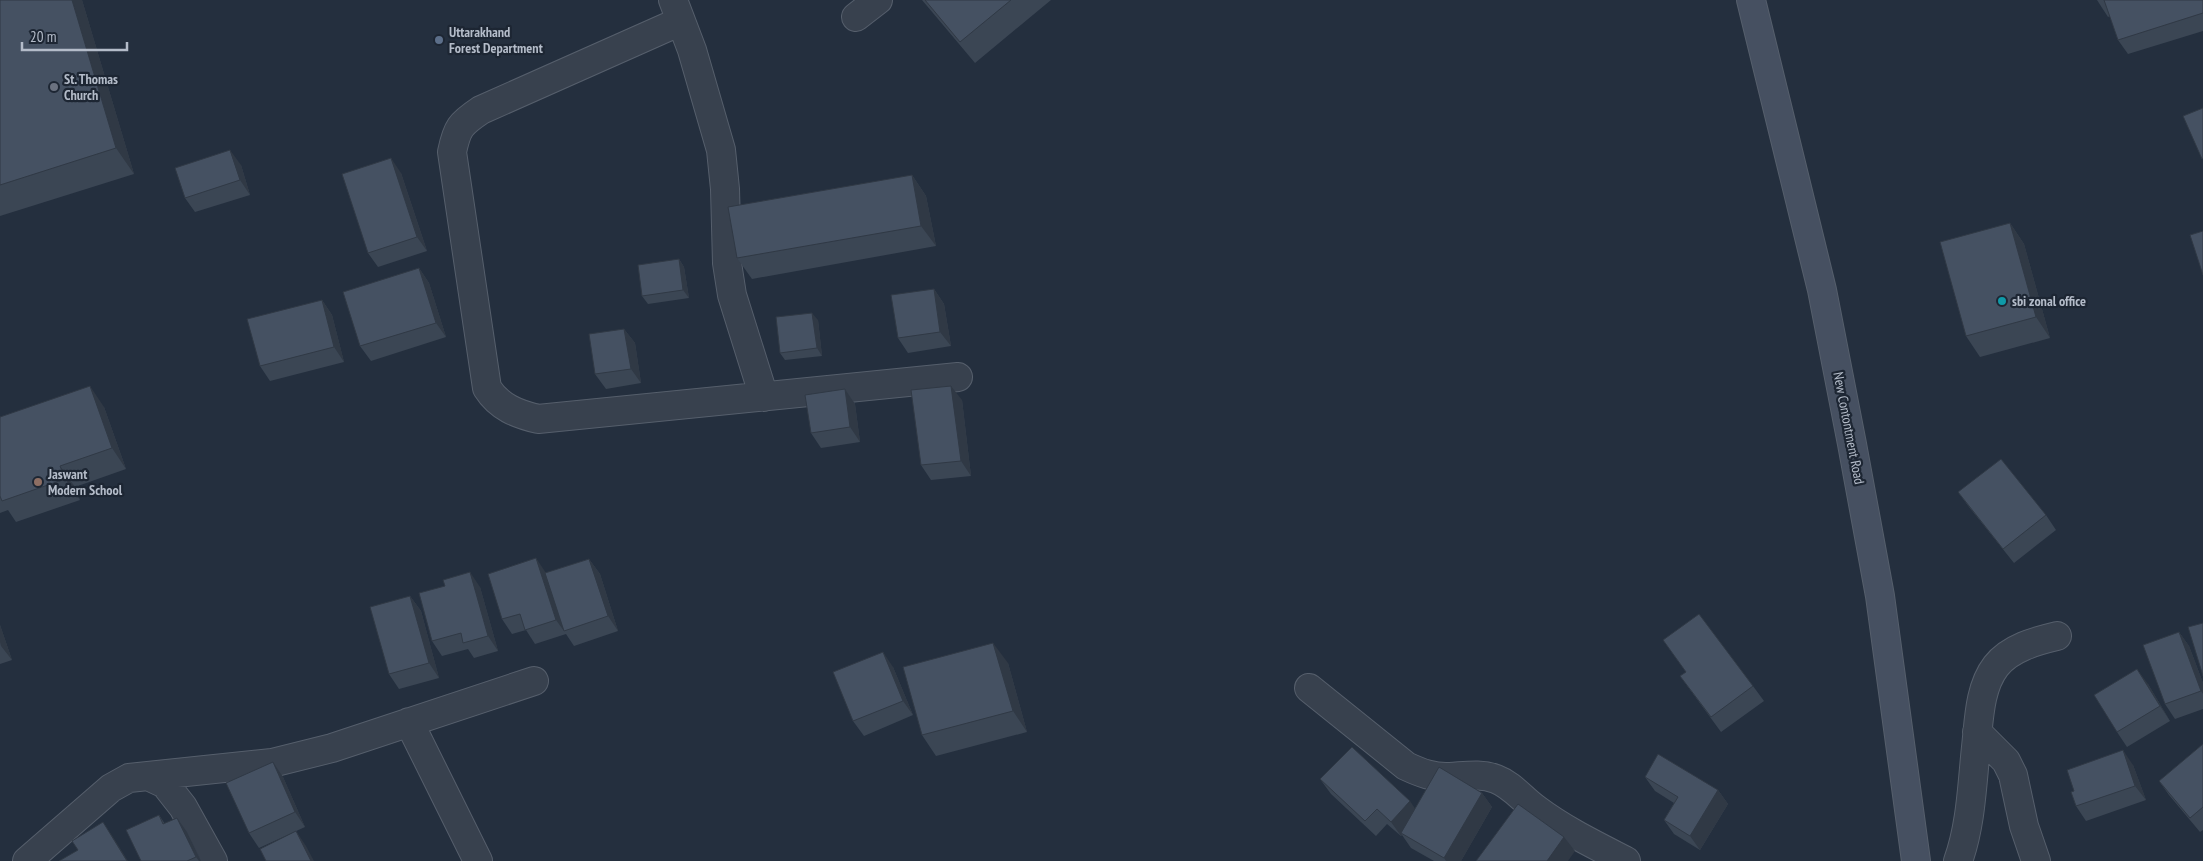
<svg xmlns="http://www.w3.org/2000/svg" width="2203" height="861" viewBox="0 0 2203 861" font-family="'PT Sans Narrow',sans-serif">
<rect width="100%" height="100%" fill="#242f3e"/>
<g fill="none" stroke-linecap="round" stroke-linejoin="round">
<defs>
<path id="street" d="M 673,0 L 692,50 L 721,150 L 725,189 L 727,263 L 732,295 L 764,397
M 856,17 L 878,0
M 681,21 L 481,110 C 460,124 457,128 452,152 L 487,388 C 499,407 517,414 538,419 L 958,377
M 1309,688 L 1406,766 C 1421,773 1434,778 1450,777 C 1466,776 1481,773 1496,779 C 1512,785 1522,799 1536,809 C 1564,830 1595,845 1626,861
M 409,722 L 478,861
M 1977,732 L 2006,761 L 2013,775 L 2024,826 L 2036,861
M 148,776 L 272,763 L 332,748 L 534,681
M 27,861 L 111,788 L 129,778 L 148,776 L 165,784 L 183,807 L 213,861
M 1958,861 C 1971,825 1972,785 1976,747 C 1979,721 1979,688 1996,666 C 2010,648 2036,641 2057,636"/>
<path id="secondary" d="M 1751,0 L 1822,290 L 1852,444 L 1880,596 L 1916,861"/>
</defs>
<use href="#street" stroke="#565f6c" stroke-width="30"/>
<use href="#secondary" stroke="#565f6c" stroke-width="30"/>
<use href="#street" stroke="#38414e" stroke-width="28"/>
<use href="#secondary" stroke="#465061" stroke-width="28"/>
</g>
<path fill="#3b4654" d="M 0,0 L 82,0 L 134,174 L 0,216 Z
M 922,0 L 1051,0 L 975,63 Z
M 2097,0 L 2203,0 L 2203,31 L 2128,54 L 2118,40 L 2110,16 L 2108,17 Z
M 241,165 L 250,195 L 195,212 L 185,198 Z
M 401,173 L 427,251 L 378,267 L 368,253 Z
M 912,175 L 926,196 L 936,246 L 752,279 L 737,258 Z
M 2010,223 L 2024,244 L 2050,338 L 1980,357 L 1966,336 Z
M 679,259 L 684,267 L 689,298 L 648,304 L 642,296 Z
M 419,268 L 429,283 L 446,337 L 371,361 L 360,346 Z
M 934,289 L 944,304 L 951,346 L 908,353 L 898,338 Z
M 322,300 L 332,315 L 344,362 L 270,381 L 260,366 Z
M 818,320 L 822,356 L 785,360 L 780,353 Z
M 624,329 L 635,343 L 641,383 L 606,389 L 595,374 Z
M 845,389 L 855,404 L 860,442 L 821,448 L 811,433 Z
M 962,400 L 971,476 L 931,480 L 921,465 Z
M 104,407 L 126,469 L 75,487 L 80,500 L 16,522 L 8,510 L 0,513 L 0,417 Z
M 1958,492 L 2046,515 L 2056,530 L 2014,563 L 1969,507 Z
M 589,559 L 600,574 L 618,631 L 574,646 L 566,634 L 535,644 L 526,630 L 512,634 L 502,619 L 546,573 Z
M 480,587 L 498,651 L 474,658 L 468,649 L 442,656 L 432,641 Z
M 410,596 L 421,611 L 439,678 L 399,689 L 389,674 Z
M 0,625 L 12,660 L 0,664 Z
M 2179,632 L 2189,646 L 2203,683 L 2203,709 L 2175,719 L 2165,704 Z
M 1663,640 L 1753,686 L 1764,701 L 1721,732 L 1680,676 L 1686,672 Z
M 1008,663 L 1027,732 L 936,756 L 922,735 Z
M 893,667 L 913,715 L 864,736 L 853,721 Z
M 2148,684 L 2170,721 L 2127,747 L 2117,732 Z
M 2203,744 L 2203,830 L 2200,832 L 2169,795 L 2159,781 Z
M 2133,765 L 2146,800 L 2086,821 L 2076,806 Z
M 283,777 L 305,827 L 259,848 L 249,833 Z
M 1645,777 L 1718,790 L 1728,804 L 1700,850 L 1674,834 L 1664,820 L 1674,803 L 1655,791 Z
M 1320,779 L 1415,809 L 1482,793 L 1492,807 L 1461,861 L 1434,861 L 1411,848 L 1402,835 L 1401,836 L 1387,824 L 1376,836 L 1331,794 Z
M 159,815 L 165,824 L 187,832 L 201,861 L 141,861 Z"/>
<path fill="#303945" d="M 72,0 L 82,0 L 134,174 L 116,148 Z
M 230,150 L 241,165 L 250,195 L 240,180 Z
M 391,158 L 401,173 L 427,251 L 417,237 Z
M 912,175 L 926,196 L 936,246 L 921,226 Z
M 2010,223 L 2024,244 L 2050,338 L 2036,317 Z
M 679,259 L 684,267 L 689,298 L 683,290 Z
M 419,268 L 429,283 L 446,337 L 436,323 Z
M 934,289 L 944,304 L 951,346 L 940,332 Z
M 322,300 L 332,315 L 344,362 L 334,347 Z
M 812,313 L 818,320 L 822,356 L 817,348 Z
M 624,329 L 635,343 L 641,383 L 631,369 Z
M 90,386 L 104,407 L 126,469 L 112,448 Z
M 951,386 L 962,400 L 971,476 L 961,461 Z
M 845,389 L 855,404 L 860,442 L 850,427 Z
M 60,466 L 75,487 L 80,500 L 65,479 Z
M 536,558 L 546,573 L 564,631 L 556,620 Z
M 589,559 L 600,574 L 618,631 L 608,616 Z
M 470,572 L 480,587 L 498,651 L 488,636 Z
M 410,596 L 421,611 L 439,678 L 429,663 Z
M 0,625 L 12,660 L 1,646 L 0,642 Z
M 2179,632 L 2189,646 L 2203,683 L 2203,694 L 2201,691 Z
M 993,643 L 1008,663 L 1027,732 L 1013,711 Z
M 883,652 L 893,667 L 913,715 L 903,701 Z
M 2137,669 L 2148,684 L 2170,721 L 2160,706 Z
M 2123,750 L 2133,765 L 2146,800 L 2135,786 Z
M 273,762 L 283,777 L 305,827 L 295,812 Z
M 1718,790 L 1728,804 L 1700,850 L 1690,836 Z
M 1482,793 L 1492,807 L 1461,861 L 1446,861 L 1444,858 Z
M 1410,801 L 1420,816 L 1401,833 L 1402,835 L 1401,836 L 1391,822 Z
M 177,818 L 187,832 L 201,861 L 199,861 L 196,857 Z
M 103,822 L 113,837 L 128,861 L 127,861 Z
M 296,831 L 306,846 L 314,861 L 311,861 Z
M 1564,837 L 1575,851 L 1568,861 L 1547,861 Z"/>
<path fill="#455162" stroke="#303945" d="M 0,0 L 72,0 L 116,148 L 0,185 Z
M 925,0 L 1011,0 L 960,42 Z
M 2104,0 L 2203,0 L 2203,13 L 2118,40 Z
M 2203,108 L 2203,158 L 2202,159 L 2183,116 Z
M 230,150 L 240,180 L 185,198 L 175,168 Z
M 391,158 L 417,237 L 368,253 L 342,174 Z
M 912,175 L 921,226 L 737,258 L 728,207 Z
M 2010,223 L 2036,317 L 1966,336 L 1940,242 Z
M 2203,231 L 2203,275 L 2190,235 Z
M 679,259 L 683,290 L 642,296 L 638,265 Z
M 419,268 L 436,323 L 360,346 L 343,292 Z
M 934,289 L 940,332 L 898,338 L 891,295 Z
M 322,300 L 334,347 L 260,366 L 247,319 Z
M 812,313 L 817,348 L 780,353 L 776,317 Z
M 624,329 L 631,369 L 595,374 L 589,334 Z
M 90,386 L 112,448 L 60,466 L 65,479 L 2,501 L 0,496 L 0,417 Z
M 951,386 L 961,461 L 921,465 L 911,390 Z
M 845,389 L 850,427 L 811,433 L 805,395 Z
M 2001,459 L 2046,515 L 2003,549 L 1958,492 Z
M 536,558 L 556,620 L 525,630 L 520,614 L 502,619 L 488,574 Z
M 589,559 L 608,616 L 564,631 L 545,573 Z
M 470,572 L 488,636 L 463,643 L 461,633 L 432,641 L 419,593 L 445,586 L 443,580 Z
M 410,596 L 429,663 L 389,674 L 370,607 Z
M 1699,614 L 1753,686 L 1711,717 L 1680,676 L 1686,672 L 1663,640 Z
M 2203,623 L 2203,676 L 2188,627 Z
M 2179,632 L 2201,691 L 2165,704 L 2143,645 Z
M 993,643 L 1013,711 L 922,735 L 903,667 Z
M 883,652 L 903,701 L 853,721 L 833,672 Z
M 2137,669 L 2160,706 L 2117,732 L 2094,695 Z
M 2203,744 L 2203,807 L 2190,818 L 2159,781 Z
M 1352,747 L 1410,801 L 1391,822 L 1377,809 L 1365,821 L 1320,779 Z
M 2123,750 L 2135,786 L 2076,806 L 2071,792 L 2074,791 L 2067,770 Z
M 1658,754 L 1718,790 L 1690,836 L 1664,820 L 1678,797 L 1645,777 Z
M 273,762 L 295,812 L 249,833 L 226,783 Z
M 1439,767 L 1482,793 L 1444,858 L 1401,833 Z
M 1518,804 L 1564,837 L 1547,861 L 1476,861 Z
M 159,815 L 163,824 L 177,818 L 196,857 L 187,861 L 141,861 L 126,830 Z
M 103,822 L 127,861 L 59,861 L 78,850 L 72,841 Z
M 296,831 L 311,861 L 266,861 L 260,849 Z"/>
<circle fill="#5c6f8a" stroke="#1d2633" stroke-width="2" cx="439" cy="40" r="5"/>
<circle fill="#6b7280" stroke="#1d2633" stroke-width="2" cx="54" cy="87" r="5"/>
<circle fill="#0f9aa8" stroke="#1d2633" stroke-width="2" cx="2002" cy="301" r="5"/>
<circle fill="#8d6e63" stroke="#1d2633" stroke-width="2" cx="38" cy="482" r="5"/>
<g text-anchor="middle" stroke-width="4.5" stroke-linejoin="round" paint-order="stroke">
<g font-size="14" font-weight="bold" fill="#b4bcc9" stroke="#1d2633" text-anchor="start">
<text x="449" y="37">Uttarakhand<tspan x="449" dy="16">Forest Department</tspan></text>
<text x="64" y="84">St. Thomas<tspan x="64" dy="16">Church</tspan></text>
<text x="2012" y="306">sbi zonal office</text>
<text x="48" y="479">Jaswant<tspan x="48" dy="16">Modern School</tspan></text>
</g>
<g font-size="14" fill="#b4bcc9" stroke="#1d2633">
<text transform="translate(1849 428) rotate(79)" y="5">New Contontment Road</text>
</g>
</g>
<path d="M22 42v8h105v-8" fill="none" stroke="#b4bcc9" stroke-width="2.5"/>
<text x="30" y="42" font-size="15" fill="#b4bcc9" stroke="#1d2633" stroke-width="4" paint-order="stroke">20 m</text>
</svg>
